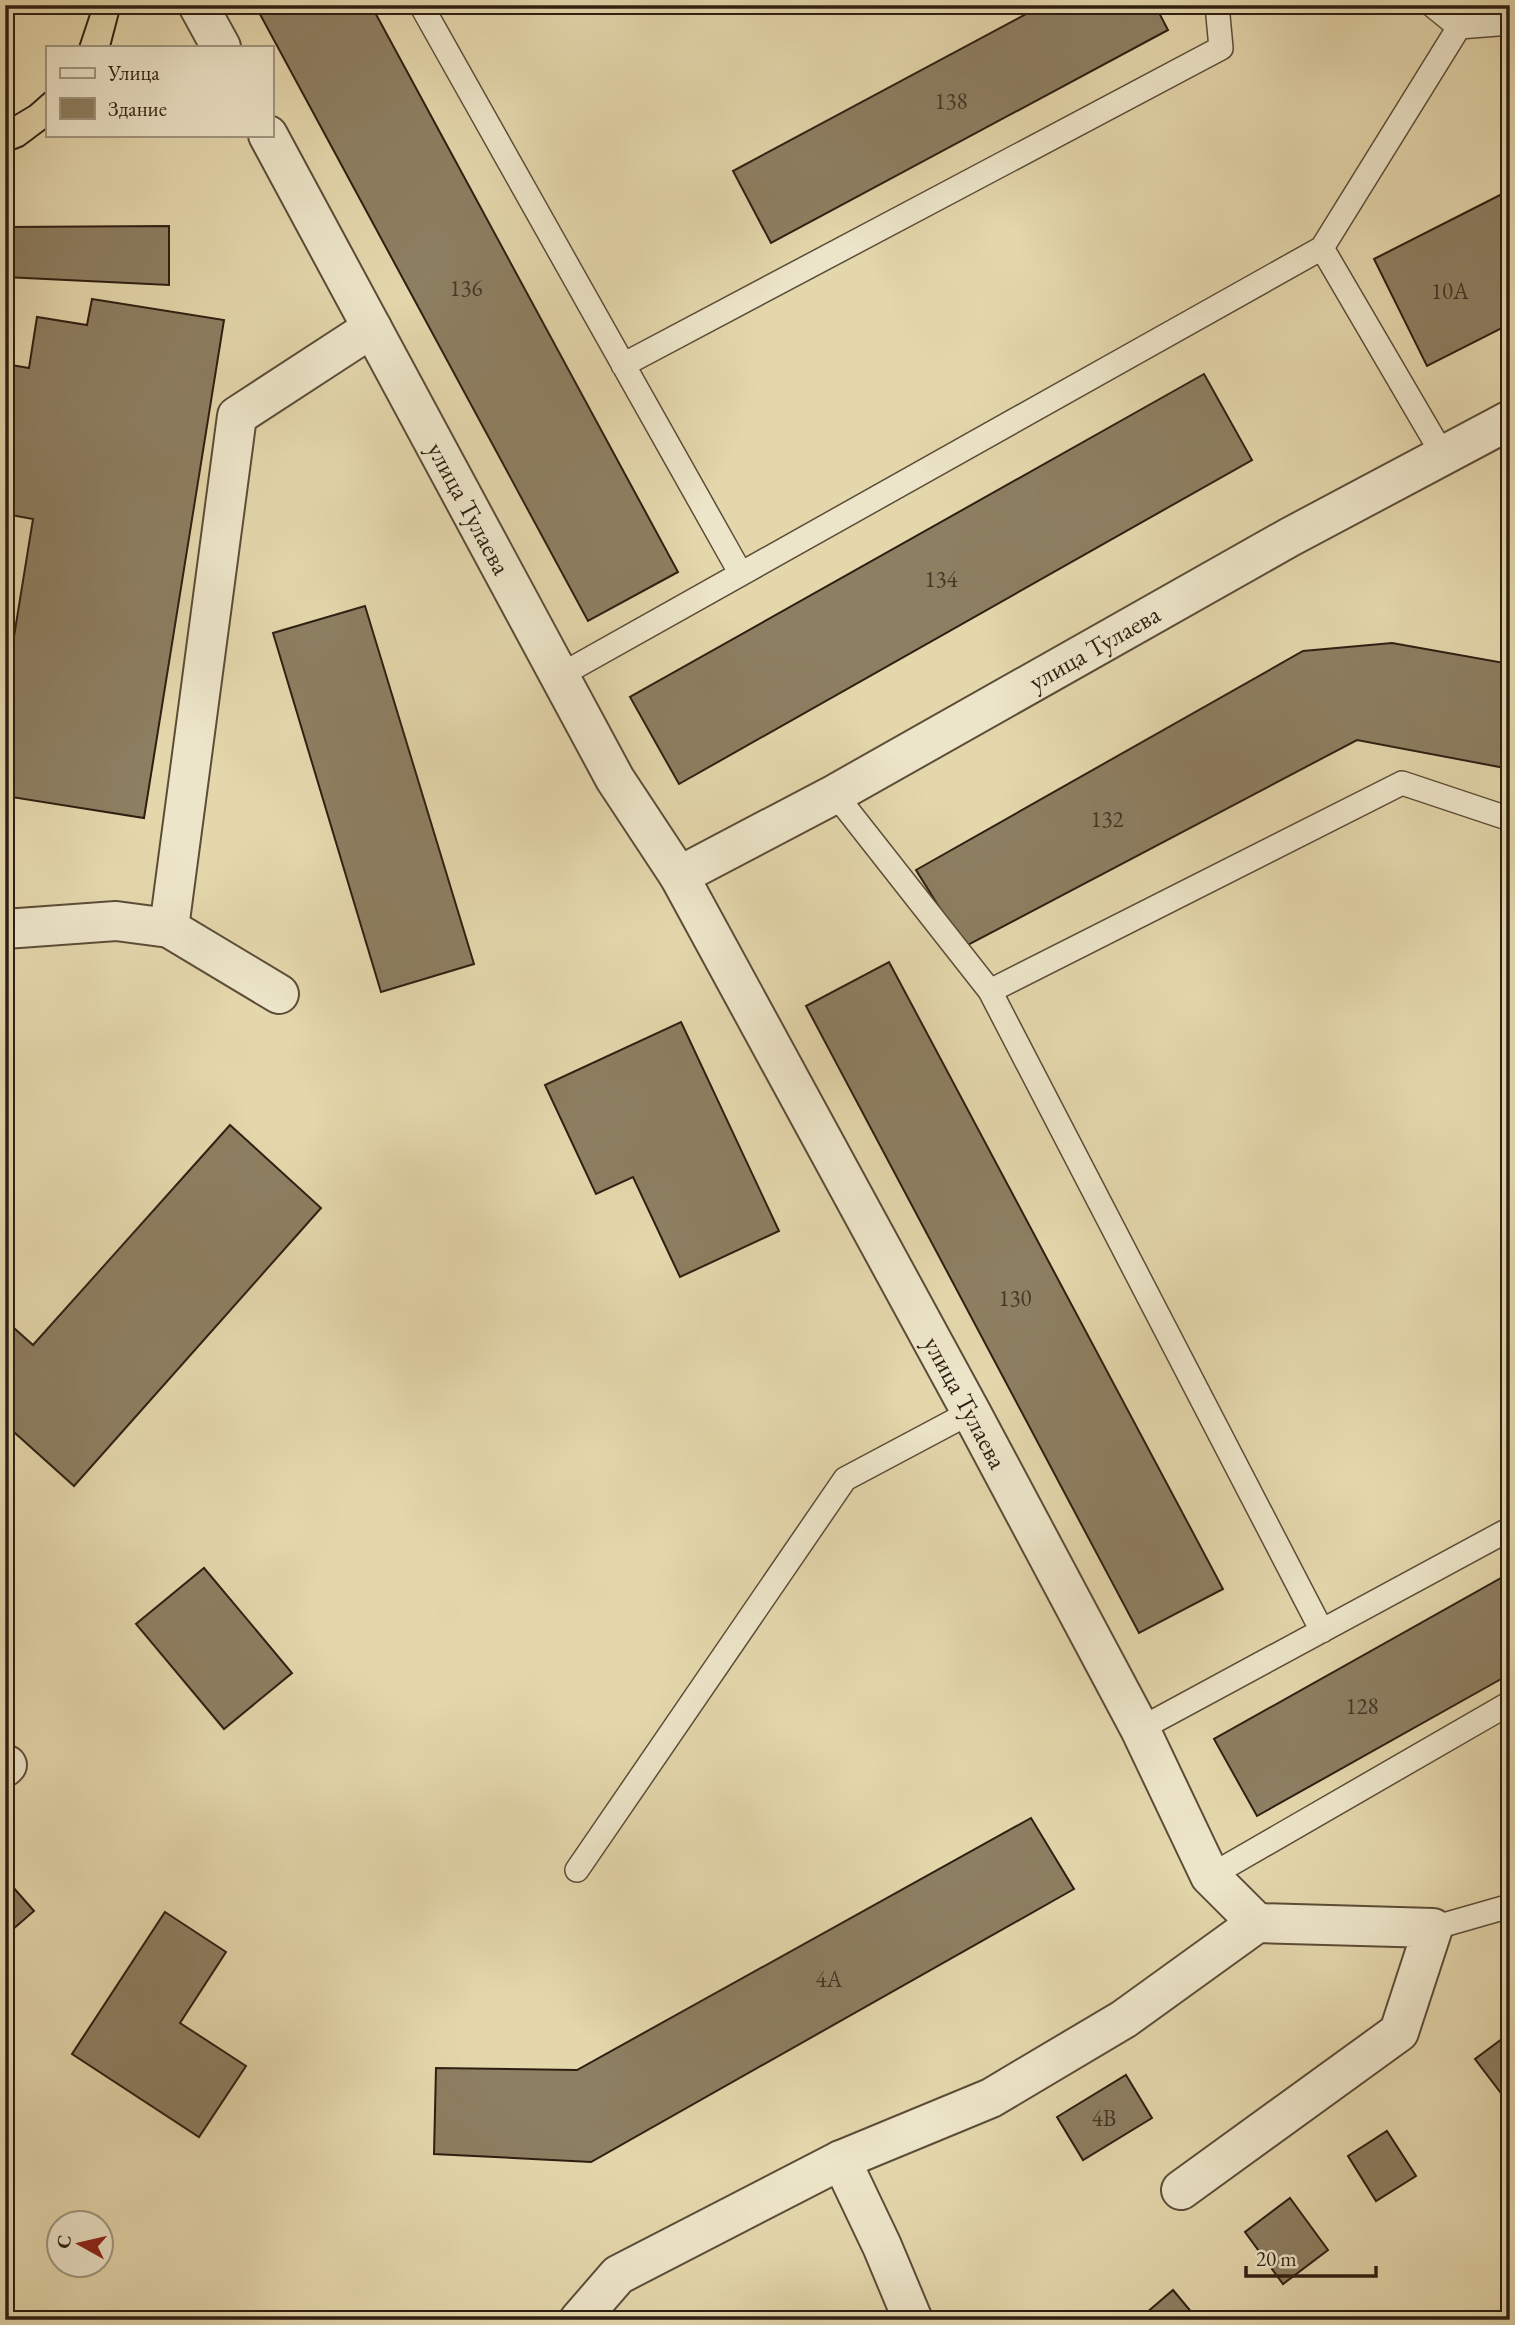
<svg xmlns="http://www.w3.org/2000/svg" width="1515" height="2325" viewBox="0 0 1515 2325" font-family="'EB Garamond',serif">
<rect width="100%" height="100%" fill="#e4d7ac"/>
<filter id="stains"><feTurbulence type="fractalNoise" baseFrequency=".00286" numOctaves="4"/><feColorMatrix values="0 0 0 0 .2 0 0 0 0 .09 0 0 0 0 .02 0 0 0 .5 -.17"/></filter>
<radialGradient id="worn" r=".72"><stop offset=".6" stop-color="#630" stop-opacity="0"/><stop offset="1" stop-color="#630" stop-opacity=".3"/></radialGradient>
<path fill="#8d7f62" stroke="#2e1f12" stroke-width="2" d="M 255,5 L 371,5 L 678,572 L 588,621 Z
M 1043,5 L 1155,5 L 1168,30 L 771,243 L 733,171 Z
M 1510,190 L 1510,324 L 1427,366 L 1374,259 Z
M 169,226 L 169,285 L 5,277 L 5,227 Z
M 92,299 L 224,320 L 144,818 L 5,796 L 5,692 L 33,519 L 5,514 L 5,364 L 29,368 L 37,317 L 87,325 Z
M 1204,374 L 1252,460 L 679,784 L 630,697 Z
M 365,606 L 474,964 L 381,992 L 273,633 Z
M 1392,643 L 1510,664 L 1510,769 L 1357,740 L 964,947 L 916,870 L 1303,651 Z
M 889,962 L 1223,1589 L 1139,1633 L 806,1006 Z
M 681,1022 L 779,1231 L 680,1277 L 633,1177 L 596,1194 L 545,1085 Z
M 230,1125 L 321,1208 L 74,1486 L 5,1424 L 5,1320 L 33,1345 Z
M 204,1568 L 292,1673 L 224,1729 L 136,1624 Z
M 1510,1573 L 1510,1674 L 1257,1816 L 1214,1739 Z
M 1031,1818 L 1074,1889 L 591,2162 L 434,2154 L 436,2068 L 577,2070 Z
M 5,1878 L 34,1911 L 5,1936 Z
M 165,1912 L 226,1952 L 180,2023 L 246,2066 L 199,2137 L 72,2054 Z
M 1510,2033 L 1510,2105 L 1475,2059 Z
M 1126,2075 L 1152,2118 L 1083,2160 L 1057,2117 Z
M 1387,2131 L 1416,2176 L 1376,2201 L 1348,2156 Z
M 1290,2198 L 1328,2250 L 1283,2284 L 1245,2232 Z
M 1173,2290 L 1198,2320 L 1138,2320 Z"/>
<g fill="none" stroke-linecap="round" stroke-linejoin="round">
<defs>
<path id="service" d="M 421,5 L 741,574
M 1432,5 L 1459,27 L 1510,23
M 1322,248 L 1443,455
M 623,365 L 1221,48 L 1217,5
M 559,676 L 1322,248 L 1459,27
M 835,794 L 990,991 L 1322,1631
M 990,991 L 1402,783 L 1510,819
M 1140,1729 L 1510,1529
M 577,1870 L 845,1479 L 971,1412
M 1210,1876 L 1510,1703
M 1433,1928 L 1510,1906"/>
<g id="minor">
<path d="M 198,5 L 221,47"/>
<path id="s1" d="M 268,135 L 615,779 L 679,876 L 971,1412 L 1140,1729 L 1210,1876 L 1257,1923"/>
<path id="s2" d="M 679,876 L 835,794 L 1290,537 L 1510,420"/>
<path d="M 169,928 L 237,416 L 372,328"/>
<path d="M 5,929 L 116,921 L 169,928 L 279,994"/>
<path d="M 5,1767 L 7,1765"/>
<path d="M 841,2160 L 882,2246 L 913,2320"/>
<path d="M 579,2320 L 618,2275 L 841,2160 L 991,2098 L 1124,2019 L 1257,1923 L 1433,1928 L 1399,2032 L 1181,2190"/>
</g>
</defs>
<use href="#service" stroke="#5c4d38" stroke-width="26"/>
<use href="#minor" stroke="#5c4d38" stroke-width="42"/>
<use href="#service" stroke="#ede5c9" stroke-width="23"/>
<use href="#minor" stroke="#ede5c9" stroke-width="38"/>
<path stroke="#2e1f12" stroke-width="2" d="M 79,47 L 93,5
M 110,47 L 121,5
M 5,121 L 30,106 L 47,91
M 5,153 L 23,146 L 47,128"/>
</g>
<g text-anchor="middle" stroke-width="5" stroke-linejoin="round" paint-order="stroke">
<g font-size="23" fill="#463726">
<text x="951" y="109">138</text>
<text x="466" y="296">136</text>
<text x="1450" y="299">10А</text>
<text x="941" y="587">134</text>
<text x="1107" y="827">132</text>
<text x="1015" y="1306">130</text>
<text x="1362" y="1714">128</text>
<text x="829" y="1987">4А</text>
<text x="1104" y="2126">4В</text>
</g>
<g font-size="26" fill="#2e1f12" stroke="#ede5c9">
<text dy="9" stroke="none"><textPath href="#s1" startOffset="424">улица Тулаева</textPath></text>
<text dy="9" stroke="none"><textPath href="#s2" startOffset="474">улица Тулаева</textPath></text>
<text dy="9" stroke="none"><textPath href="#s1" startOffset="1447">улица Тулаева</textPath></text>
</g>
</g>
<rect width="1515" height="2325" fill="none" stroke="#e4d7ac" stroke-width="28"/>
<rect x="7" y="7" width="1501" height="2311" fill="none" stroke="#2e1f12" stroke-width="3.5"/>
<rect x="14" y="14" width="1487" height="2297" fill="none" stroke="#2e1f12" stroke-width="2"/>
<rect x="46" y="46" width="228" height="91" fill="#ede5c9" stroke="#a19680" stroke-width="2"/>
<rect x="60" y="68" width="35" height="10" fill="#ede5c9" stroke="#a19680" stroke-width="2"/>
<text x="108" y="80" font-size="21" fill="#2e1f12">Улица</text>
<rect x="60" y="98" width="35" height="21" fill="#8d7f62" stroke="#a19680" stroke-width="2"/>
<text x="108" y="116" font-size="21" fill="#2e1f12">Здание</text>
<g transform="translate(80 2244) rotate(278)"><circle r="33" fill="#ede5c9" stroke="#a19680" stroke-width="2"/>
<path d="M0-5L12 26L0 18L-12 26Z" fill="#8f2418"/>
<text y="-10" font-size="19" font-weight="bold" text-anchor="middle" fill="#2e1f12">С</text>
</g>
<path d="M1246 2266v10h130v-10" fill="none" stroke="#2e1f12" stroke-width="3.5"/>
<text x="1256" y="2266" font-size="21" fill="#2e1f12" stroke="#ede5c9" stroke-width="5" paint-order="stroke">20 m</text>
<rect width="100%" height="100%" filter="url(#stains)"/>
<rect width="100%" height="100%" fill="url(#worn)"/>
</svg>
